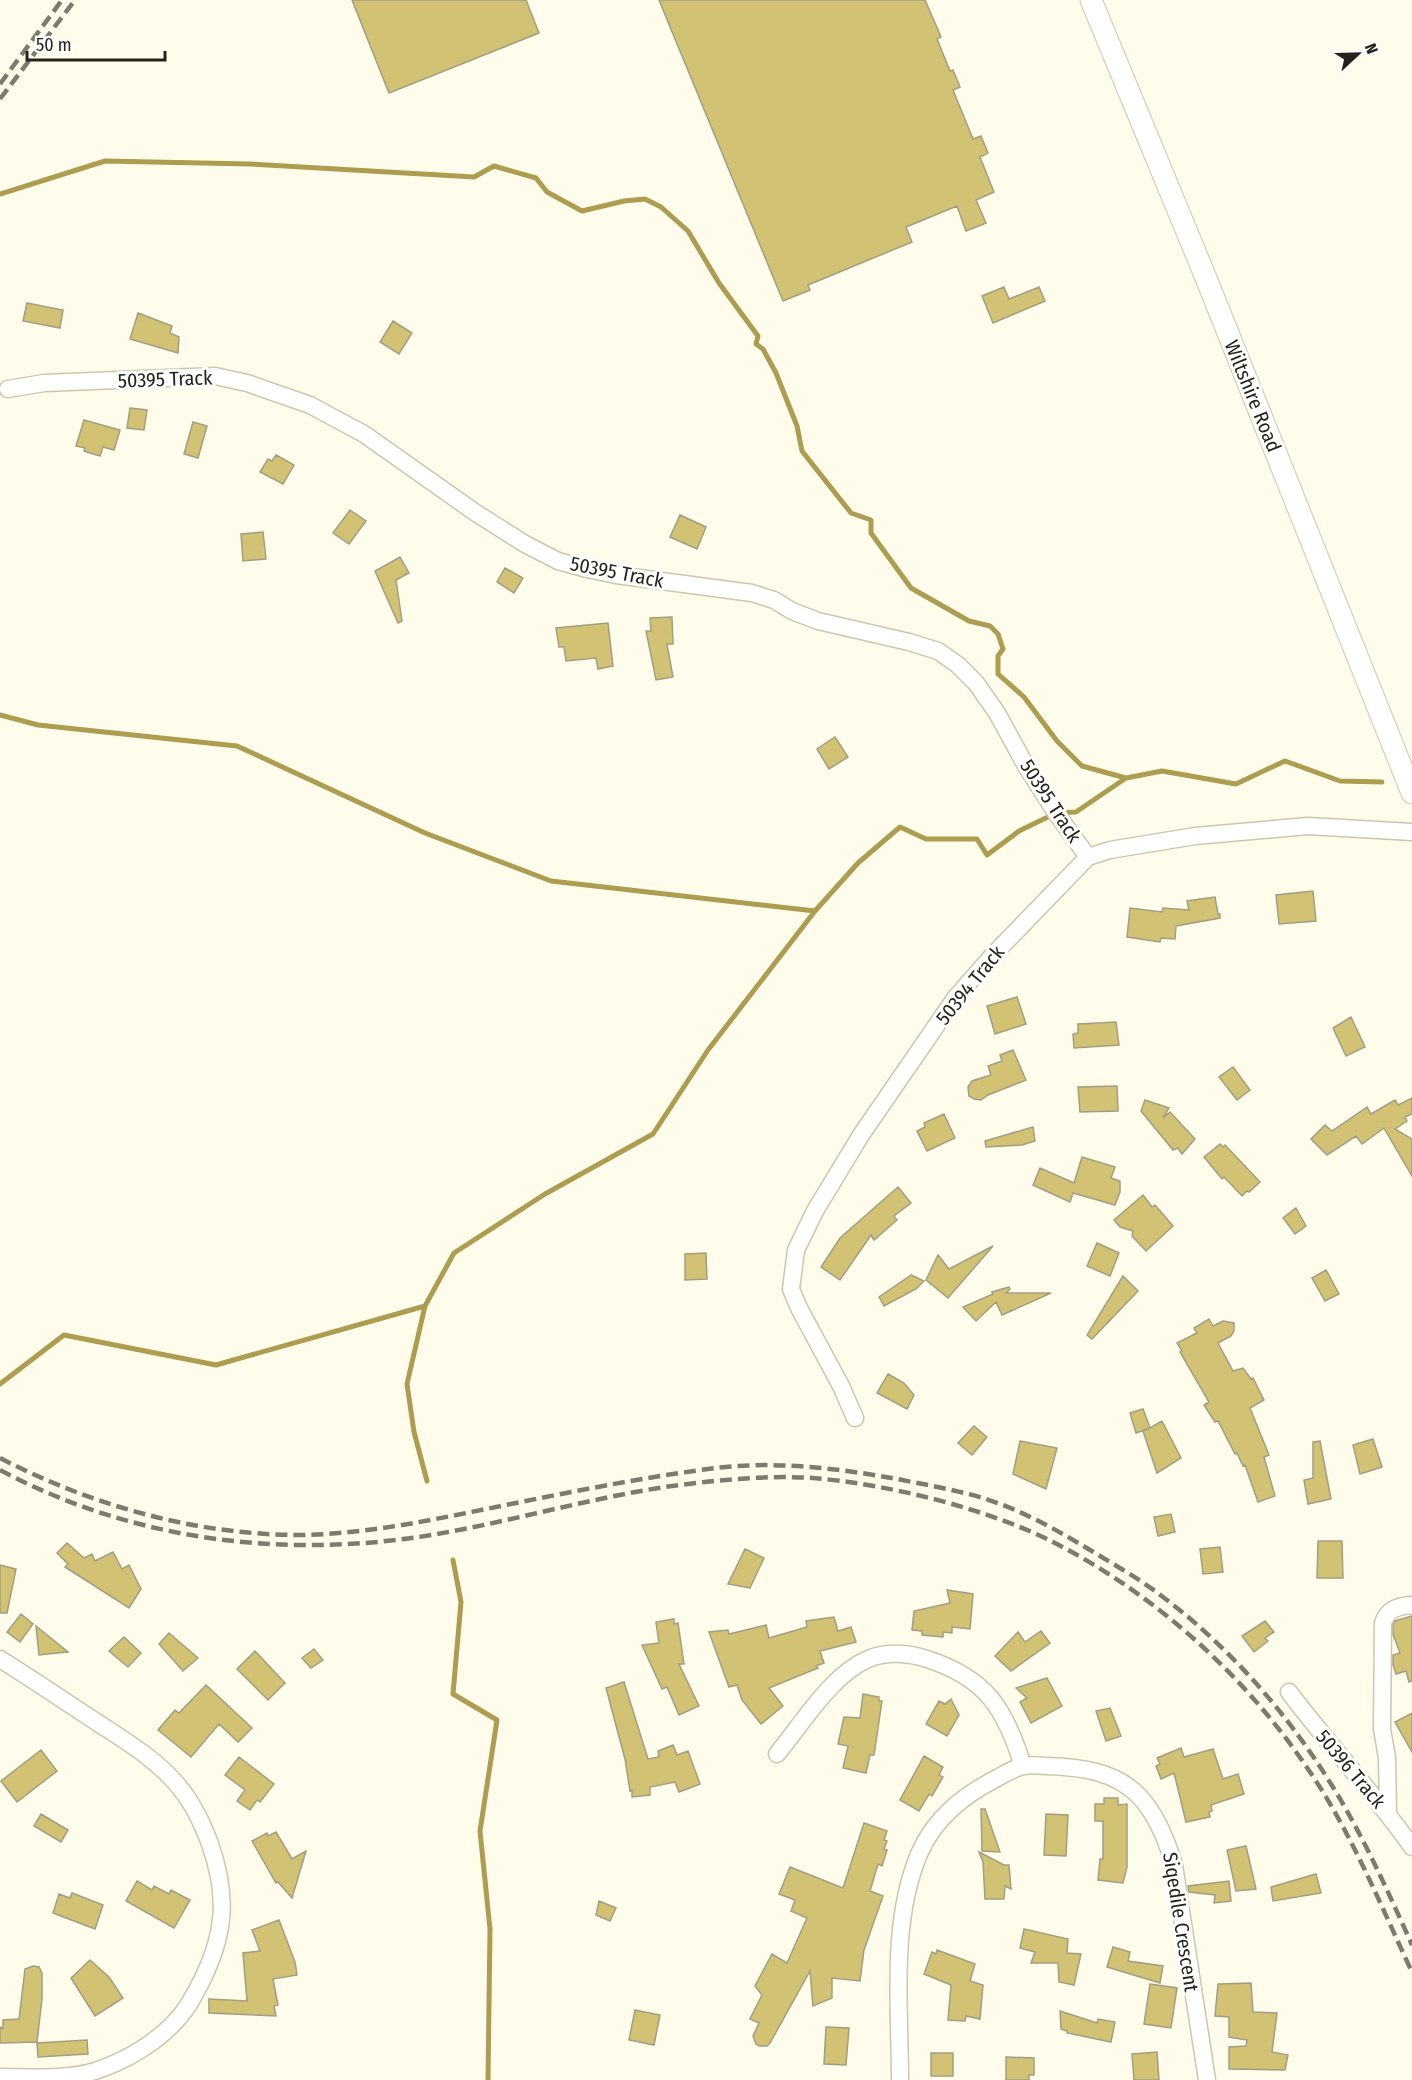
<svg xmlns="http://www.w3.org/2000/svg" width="1412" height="2080" viewBox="0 0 1412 2080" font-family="'Fira Sans Condensed',sans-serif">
<rect width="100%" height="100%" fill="#fffceb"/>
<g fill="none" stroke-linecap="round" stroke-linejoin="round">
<path stroke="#ac9d50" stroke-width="5" d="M 0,194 L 105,161 L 250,164 L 474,177 L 494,166 L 536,178 L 547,192 L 582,211 L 624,201 L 645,199 L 661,207 L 688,231 L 719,283 L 758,336 L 756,344 L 763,349 L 776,373 L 797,426 L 802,451 L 851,513 L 871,520 L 871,533 L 911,588 L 969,621 L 990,626 L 998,634 L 1003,649 L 998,656 L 998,674 L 1024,697 L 1057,741 L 1082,766 L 1126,778
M 0,715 L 38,725 L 237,746 L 425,833 L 551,881 L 815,911
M 425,1306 L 407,1384 L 414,1432 L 427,1481
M 0,1384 L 64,1335 L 216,1365 L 425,1306 L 454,1253 L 545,1194 L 653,1134 L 708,1050 L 815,911 L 858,863 L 900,827 L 926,839 L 977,839 L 987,855 L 1019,831 L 1056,813 L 1076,812 L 1126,778 L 1162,771 L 1236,784 L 1285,761 L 1340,781 L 1382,782
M 453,1560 L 461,1602 L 453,1694 L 497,1720 L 480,1831 L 490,1929 L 488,2080"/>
</g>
<path fill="#d1c274" stroke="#a29e83" stroke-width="1.5" d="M 352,0 L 526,0 L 539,33 L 389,93 Z
M 659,0 L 925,0 L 941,37 L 937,39 L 950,71 L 953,70 L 960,87 L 953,90 L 973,139 L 981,136 L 988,153 L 980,157 L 994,192 L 976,200 L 986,223 L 966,231 L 957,206 L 906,227 L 912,242 L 808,285 L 810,290 L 783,301 Z
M 1004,287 L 1009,299 L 1039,287 L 1045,301 L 993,323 L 982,296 Z
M 27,303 L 63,310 L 60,328 L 23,321 Z
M 138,313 L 172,326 L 170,333 L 179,337 L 178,353 L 130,339 Z
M 393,321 L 412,333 L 399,354 L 380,342 Z
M 130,408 L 147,410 L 144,430 L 127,428 Z
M 84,420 L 120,430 L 114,450 L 103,447 L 100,456 L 84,451 L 85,448 L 76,446 Z
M 193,422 L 207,426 L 198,458 L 184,454 Z
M 276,455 L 294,465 L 283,484 L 260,472 L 268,459 L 272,461 Z
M 350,510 L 366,521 L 349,544 L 333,533 Z
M 680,515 L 706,527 L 697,549 L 670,537 Z
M 263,532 L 266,559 L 243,561 L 241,534 Z
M 400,557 L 409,573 L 396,580 L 402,621 L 398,623 L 375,571 Z
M 505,568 L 523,578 L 514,593 L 497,582 Z
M 672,617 L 673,644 L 667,644 L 673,677 L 656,680 L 646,631 L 651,631 L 650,618 Z
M 608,623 L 613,666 L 598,669 L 596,658 L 566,661 L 564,647 L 559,647 L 556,628 Z
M 835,737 L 848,757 L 829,769 L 817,749 Z
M 1313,891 L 1316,921 L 1279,924 L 1276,895 Z
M 1215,897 L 1218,914 L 1220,914 L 1220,918 L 1176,926 L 1175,939 L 1161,938 L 1160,942 L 1127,937 L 1130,908 L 1162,912 L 1163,908 L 1189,910 L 1187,901 Z
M 1017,997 L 1026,1024 L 995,1034 L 987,1006 Z
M 1351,1017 L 1365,1047 L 1346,1056 L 1333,1028 Z
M 1116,1022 L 1119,1045 L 1074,1048 L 1073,1034 L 1078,1033 L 1078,1024 Z
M 1013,1050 L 1026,1080 L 988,1095 L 981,1100 L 974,1099 L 969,1096 L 968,1087 L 972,1081 L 991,1075 L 988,1066 L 1002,1061 L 1000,1055 Z
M 1233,1067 L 1250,1090 L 1237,1100 L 1219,1077 Z
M 1117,1086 L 1118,1111 L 1080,1112 L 1078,1087 Z
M 1412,1098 L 1412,1114 L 1405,1117 L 1407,1121 L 1395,1129 L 1412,1139 L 1412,1176 L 1384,1128 L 1362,1144 L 1356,1136 L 1327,1155 L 1311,1139 L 1325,1125 L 1332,1131 L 1367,1107 L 1371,1114 L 1395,1100 L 1398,1105 Z
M 1145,1100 L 1169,1108 L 1163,1118 L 1170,1112 L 1195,1139 L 1182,1154 L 1178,1148 L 1173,1150 L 1141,1111 Z
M 944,1114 L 955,1138 L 927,1151 L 917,1131 L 925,1127 L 924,1123 Z
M 1033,1127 L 1035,1141 L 1022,1145 L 986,1147 L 985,1141 Z
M 1220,1144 L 1223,1147 L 1225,1145 L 1260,1182 L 1249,1192 L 1247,1191 L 1242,1196 L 1224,1177 L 1222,1179 L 1204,1157 Z
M 1082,1157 L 1115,1167 L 1111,1178 L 1120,1181 L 1120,1192 L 1115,1205 L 1073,1193 L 1070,1202 L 1033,1185 L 1040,1168 L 1074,1183 Z
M 898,1187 L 911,1203 L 894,1216 L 897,1220 L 874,1240 L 871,1235 L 840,1280 L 821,1267 L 840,1238 Z
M 1143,1195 L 1152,1207 L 1155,1205 L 1173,1226 L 1146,1251 L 1132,1236 L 1133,1231 L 1120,1227 L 1114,1220 Z
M 1296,1208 L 1306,1226 L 1295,1234 L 1283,1218 Z
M 1097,1243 L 1119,1253 L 1110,1276 L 1087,1266 Z
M 993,1246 L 948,1298 L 926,1280 L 938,1255 L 949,1269 Z
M 706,1253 L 707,1279 L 685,1280 L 685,1254 Z
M 1326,1270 L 1339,1294 L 1325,1301 L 1312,1278 Z
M 911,1275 L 924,1281 L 916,1289 L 884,1306 L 879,1297 Z
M 1123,1276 L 1138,1291 L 1092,1339 L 1087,1335 Z
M 1009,1287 L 1010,1289 L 1006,1293 L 1051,1293 L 1002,1315 L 996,1302 L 976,1321 L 963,1307 L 993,1294 L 992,1292 Z
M 1209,1319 L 1213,1326 L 1223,1321 L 1234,1323 L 1234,1331 L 1231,1336 L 1218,1343 L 1233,1371 L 1243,1368 L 1251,1379 L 1253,1378 L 1264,1400 L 1250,1408 L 1269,1455 L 1264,1457 L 1275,1496 L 1258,1502 L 1245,1465 L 1243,1466 L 1237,1453 L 1235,1454 L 1218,1421 L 1215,1422 L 1204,1405 L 1209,1402 L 1180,1352 L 1182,1351 L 1177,1343 L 1197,1333 L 1194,1328 Z
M 888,1374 L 904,1383 L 914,1395 L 907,1409 L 877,1393 Z
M 1143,1409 L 1150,1428 L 1162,1421 L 1181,1458 L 1157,1473 L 1143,1431 L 1150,1428 L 1136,1433 L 1130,1413 Z
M 974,1426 L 987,1437 L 972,1455 L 958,1443 Z
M 1373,1439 L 1382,1467 L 1360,1474 L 1353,1445 Z
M 1020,1441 L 1057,1448 L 1046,1489 L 1013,1474 Z
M 1320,1441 L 1331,1499 L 1308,1504 L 1304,1480 L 1313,1478 L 1313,1442 Z
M 1171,1514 L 1175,1532 L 1158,1536 L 1154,1517 Z
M 1318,1541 L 1342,1541 L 1343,1578 L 1317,1578 Z
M 67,1543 L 84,1558 L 92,1554 L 95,1561 L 113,1552 L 122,1569 L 129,1565 L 141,1589 L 129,1608 L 65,1567 L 68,1564 L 57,1553 Z
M 1220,1547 L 1223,1572 L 1203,1574 L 1200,1549 Z
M 745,1549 L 764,1558 L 750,1588 L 728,1584 Z
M 0,1565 L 16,1569 L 7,1613 L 0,1613 Z
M 947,1590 L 973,1594 L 970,1629 L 952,1627 L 952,1633 L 943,1632 L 943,1637 L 922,1635 L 922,1631 L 912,1630 L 914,1611 L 950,1603 Z
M 21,1614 L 33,1624 L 20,1642 L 7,1632 Z
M 1412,1616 L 1412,1681 L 1409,1682 L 1406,1671 L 1396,1674 L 1393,1665 L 1393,1655 L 1400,1653 L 1393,1634 L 1393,1625 L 1395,1621 Z
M 834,1617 L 838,1631 L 851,1627 L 856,1642 L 820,1651 L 824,1663 L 816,1666 L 818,1668 L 769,1688 L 783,1706 L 761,1724 L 742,1700 L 737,1685 L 729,1687 L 709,1632 L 728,1630 L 729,1634 L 766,1625 L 769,1638 L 807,1627 L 806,1621 Z
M 674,1619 L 674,1624 L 678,1623 L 684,1664 L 679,1664 L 699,1706 L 679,1715 L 667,1687 L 662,1689 L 642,1645 L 659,1643 L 656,1622 Z
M 1265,1621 L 1274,1632 L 1265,1638 L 1268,1641 L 1254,1652 L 1242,1636 Z
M 36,1626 L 68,1652 L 39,1655 Z
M 1041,1631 L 1050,1643 L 1011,1671 L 995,1656 L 1018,1632 L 1025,1642 Z
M 169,1633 L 198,1658 L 183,1671 L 159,1644 Z
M 124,1637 L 141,1653 L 128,1667 L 109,1651 Z
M 314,1649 L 323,1660 L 311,1668 L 302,1658 Z
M 255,1651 L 285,1683 L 268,1700 L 237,1669 Z
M 1047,1678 L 1062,1706 L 1031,1723 L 1020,1702 L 1027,1698 L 1016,1688 Z
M 624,1682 L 648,1759 L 659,1757 L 658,1751 L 673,1745 L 677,1755 L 688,1751 L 700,1784 L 679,1792 L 675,1782 L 650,1787 L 650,1795 L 632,1797 L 632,1790 L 630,1791 L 625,1759 L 606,1688 Z
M 206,1685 L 252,1728 L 238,1742 L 219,1724 L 191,1757 L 158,1730 L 175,1710 L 179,1713 Z
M 863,1694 L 879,1697 L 879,1701 L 882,1701 L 874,1755 L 870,1755 L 866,1773 L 843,1768 L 848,1746 L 838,1744 L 844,1717 L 860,1718 Z
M 951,1699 L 959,1715 L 947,1736 L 926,1724 L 939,1701 L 945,1704 Z
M 1110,1708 L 1121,1736 L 1106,1741 L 1096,1711 Z
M 1412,1713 L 1412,1752 L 1395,1722 Z
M 1181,1748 L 1184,1757 L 1213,1749 L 1223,1779 L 1238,1774 L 1244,1794 L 1211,1805 L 1212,1811 L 1209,1812 L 1210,1817 L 1186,1822 L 1174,1773 L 1161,1779 L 1156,1766 L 1160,1764 L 1157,1758 Z
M 41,1750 L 57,1771 L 17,1802 L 1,1781 Z
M 924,1756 L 943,1767 L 939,1775 L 943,1777 L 932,1796 L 929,1794 L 919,1811 L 900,1800 Z
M 239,1757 L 274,1784 L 260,1802 L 257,1800 L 250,1810 L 237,1801 L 245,1790 L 225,1775 Z
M 1104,1798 L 1118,1798 L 1118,1805 L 1127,1804 L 1127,1867 L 1123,1883 L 1098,1880 L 1100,1859 L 1103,1859 L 1103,1821 L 1095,1821 L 1095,1804 L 1104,1804 Z
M 981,1809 L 985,1809 L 1000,1852 L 982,1851 Z
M 41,1814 L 68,1830 L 61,1842 L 34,1826 Z
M 1046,1814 L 1068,1815 L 1066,1856 L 1044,1855 Z
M 864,1823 L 887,1831 L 884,1840 L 887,1841 L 884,1849 L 887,1850 L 882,1866 L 878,1864 L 870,1891 L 883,1896 L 864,1950 L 860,1981 L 832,1978 L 832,1998 L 813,2006 L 810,1971 L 770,2043 L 767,2046 L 759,2046 L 756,2044 L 753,2036 L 759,2023 L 750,2019 L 762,1995 L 755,1986 L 772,1954 L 787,1963 L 807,1918 L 791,1911 L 795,1900 L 779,1894 L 790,1867 L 843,1888 Z
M 276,1832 L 292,1859 L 306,1851 L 292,1898 L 278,1882 L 276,1883 L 252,1841 L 267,1833 L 268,1836 Z
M 1246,1846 L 1256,1889 L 1236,1891 L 1227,1850 Z
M 979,1852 L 1004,1865 L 1009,1865 L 1011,1889 L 1005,1886 L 1004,1899 L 985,1899 L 983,1862 Z
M 1316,1874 L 1321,1893 L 1273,1901 L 1271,1887 Z
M 137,1881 L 152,1890 L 154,1886 L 169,1894 L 171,1890 L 190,1900 L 174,1928 L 126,1901 Z
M 1229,1881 L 1231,1901 L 1214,1903 L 1215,1895 L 1189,1892 L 1188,1886 Z
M 72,1893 L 103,1905 L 95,1929 L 53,1913 L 59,1894 L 70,1898 Z
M 599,1901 L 616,1908 L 610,1921 L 596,1915 Z
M 279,1920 L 295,1962 L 297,1975 L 273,1979 L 278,2005 L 274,2006 L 276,2016 L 209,2013 L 209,1999 L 247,2001 L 243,1953 L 260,1951 L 252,1930 Z
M 1024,1929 L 1068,1939 L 1067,1953 L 1081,1954 L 1074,1985 L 1059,1982 L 1058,1963 L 1031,1963 L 1035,1952 L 1020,1948 Z
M 1113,1947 L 1130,1952 L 1128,1961 L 1163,1966 L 1160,1983 L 1107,1967 Z
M 937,1950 L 975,1964 L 970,1981 L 983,1985 L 980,2019 L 966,2016 L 965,2021 L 948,2020 L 951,1985 L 924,1974 L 932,1952 L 936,1954 Z
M 90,1960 L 109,1977 L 123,1998 L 95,2016 L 71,1978 Z
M 33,1966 L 39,1967 L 42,1973 L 42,1999 L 37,2042 L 0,2043 L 0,2027 L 3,2028 L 3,2020 L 19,2019 L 25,1969 Z
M 1251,1983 L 1253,2012 L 1277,2013 L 1272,2052 L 1288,2055 L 1285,2070 L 1229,2069 L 1229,2047 L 1246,2046 L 1247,2040 L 1229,2037 L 1229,2017 L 1215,2016 L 1218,1984 Z
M 1150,1984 L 1177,1988 L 1171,2028 L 1144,2024 Z
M 635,2010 L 660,2015 L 654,2045 L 629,2040 Z
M 1060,2011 L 1097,2023 L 1098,2019 L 1115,2022 L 1111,2042 L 1067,2033 L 1067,2031 L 1061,2029 Z
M 826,2027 L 849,2028 L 846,2065 L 824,2064 Z
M 87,2040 L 88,2054 L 38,2057 L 37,2043 Z
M 1157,2052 L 1159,2080 L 1134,2080 L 1132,2054 Z
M 931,2053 L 953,2053 L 953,2076 L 931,2076 Z
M 1006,2057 L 1034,2058 L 1034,2075 L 1029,2075 L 1029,2080 L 1006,2080 Z"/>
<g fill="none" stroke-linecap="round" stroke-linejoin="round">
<defs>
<path id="minor" d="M 8,389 L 44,383 L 215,376 L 247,383 L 310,405 L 364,434 L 476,513 L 525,544 L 558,561 L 587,569 L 616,575 L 752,593 L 774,600 L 792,611 L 818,621 L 909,642 L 938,651 L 958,665 L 976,683 L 997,713 L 1026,766 L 1056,813 L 1088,857
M 855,1418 L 841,1386 L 799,1308 L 791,1289 L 796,1250 L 815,1211 L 861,1135 L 956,997 L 993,955 L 1088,857 L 1110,850 L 1195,836 L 1308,826 L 1412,832
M 0,1659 C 32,1679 63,1700 95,1721 C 124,1740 158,1760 180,1788 C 194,1805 203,1825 210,1844 C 229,1898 225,1937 198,1988 C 193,1997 188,2007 181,2015 C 160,2041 126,2061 95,2071 C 65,2080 31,2077 0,2077
M 1289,1692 C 1329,1745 1374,1793 1412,1847
M 777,1754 C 802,1724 831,1675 868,1659 C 886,1651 909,1653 927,1659 C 986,1678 1005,1708 1023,1766
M 1388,1813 L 1387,1758 L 1382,1729 L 1383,1623 C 1387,1610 1396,1607 1409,1605 L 1412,1606
M 900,2080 C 900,2007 890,1924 919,1854 C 935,1817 964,1795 999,1777 C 1006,1773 1016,1767 1024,1766 C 1031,1764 1039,1766 1047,1766 C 1080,1767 1115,1771 1139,1796 C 1157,1815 1167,1841 1174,1865 L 1207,2080"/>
<path id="tertiary" d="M 1091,0 L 1206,278 L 1412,793"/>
</defs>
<use href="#minor" stroke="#ccc7ac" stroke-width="19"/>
<use href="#tertiary" stroke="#ccc7ac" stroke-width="23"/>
<use href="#minor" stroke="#fff" stroke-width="16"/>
<use href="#tertiary" stroke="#fff" stroke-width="21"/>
<path stroke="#7e7b6e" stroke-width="4.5" stroke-dasharray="12 6" stroke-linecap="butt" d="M 0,84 L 62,0
M 0,99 L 75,0
M 0,1458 C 93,1506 196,1535 301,1535 C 362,1534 422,1522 481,1510 C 556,1495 632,1479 708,1469 C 770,1460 837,1468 897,1479 C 927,1485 957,1490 986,1499 C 1023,1511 1057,1530 1090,1550 C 1113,1564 1138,1578 1159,1594 C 1225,1643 1282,1707 1326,1776 C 1360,1829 1386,1887 1412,1945
M 0,1470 C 130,1539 275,1558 419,1537 C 504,1524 587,1498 672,1486 C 718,1480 766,1475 813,1478 C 887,1484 986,1508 1053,1542 C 1155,1594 1246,1676 1310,1772 C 1352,1834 1380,1904 1412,1972"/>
</g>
<g text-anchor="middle" stroke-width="6" stroke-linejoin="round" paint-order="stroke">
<g font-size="20" fill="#252319" stroke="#fff">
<text transform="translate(165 379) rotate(-2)" y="7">50395 Track</text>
<text transform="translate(1253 396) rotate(68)" y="7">Wiltshire Road</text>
<text transform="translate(617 572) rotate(11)" y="7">50395 Track</text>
<text transform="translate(1051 801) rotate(57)" y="7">50395 Track</text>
<text transform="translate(970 985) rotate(-51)" y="7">50394 Track</text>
<text transform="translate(1351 1769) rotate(50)" y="7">50396 Track</text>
<text transform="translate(1181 1922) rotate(81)" y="7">Siqedile Crescent</text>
</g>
</g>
<g transform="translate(1358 54) rotate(68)" stroke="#ffffff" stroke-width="4.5" paint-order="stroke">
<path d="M0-4.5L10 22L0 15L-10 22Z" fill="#252319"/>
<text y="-9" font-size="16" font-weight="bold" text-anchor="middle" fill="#252319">N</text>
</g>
<path d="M27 51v9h138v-9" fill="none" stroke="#252319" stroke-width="3"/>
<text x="36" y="51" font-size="18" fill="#252319" stroke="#ffffff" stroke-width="4.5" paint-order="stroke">50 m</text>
</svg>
